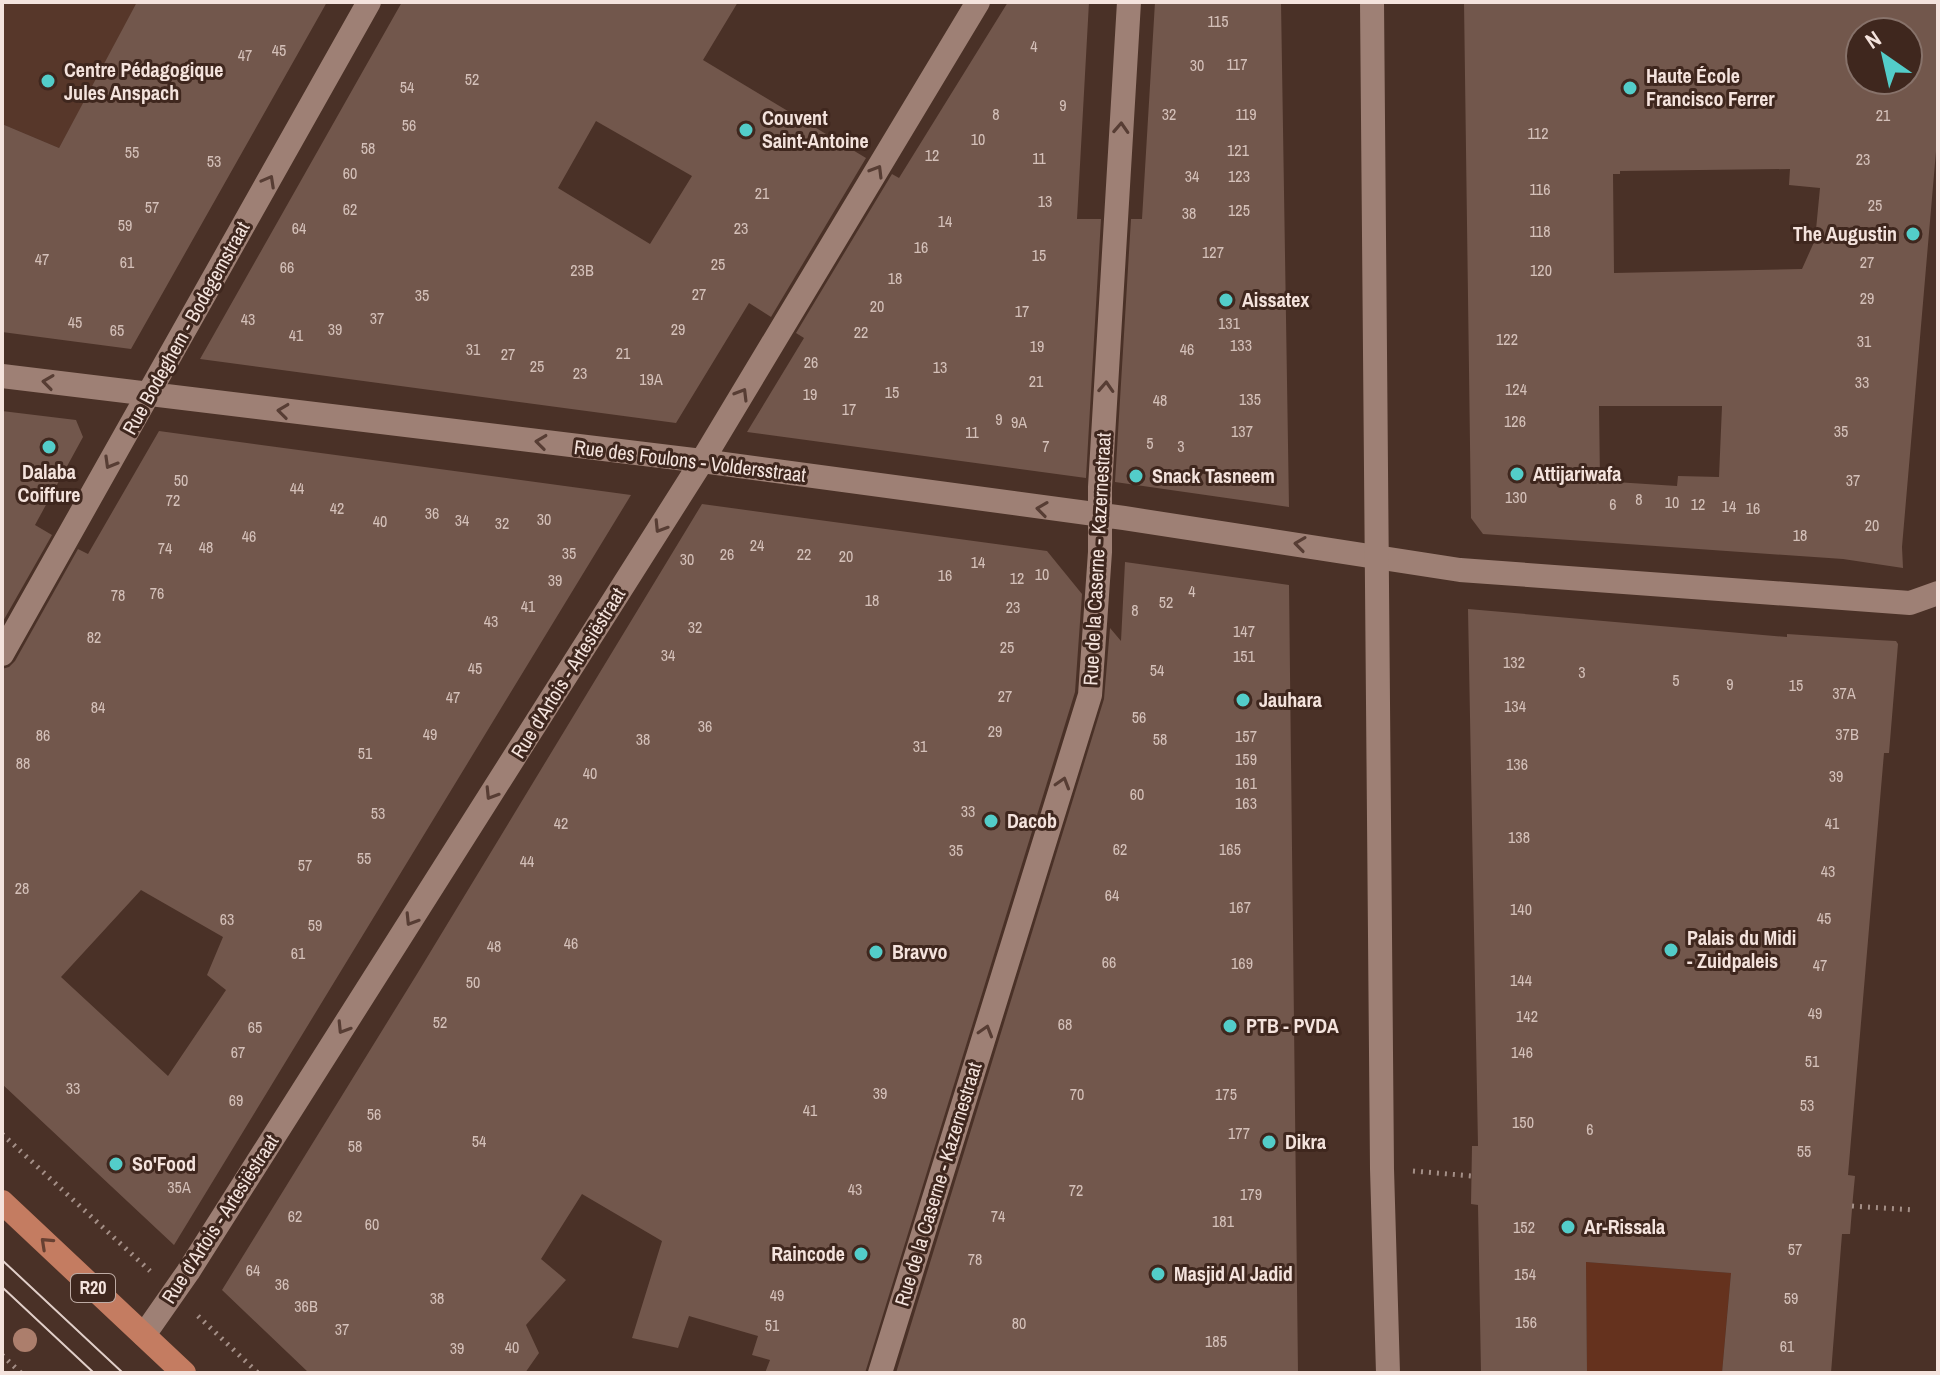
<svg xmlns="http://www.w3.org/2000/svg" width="1940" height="1375" viewBox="0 0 1940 1375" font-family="'Archivo Narrow',sans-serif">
<rect width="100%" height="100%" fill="#4a3127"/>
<path fill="#57372a" d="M 2,2 L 139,2 L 59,148 L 2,124 Z"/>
<path fill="#65321e" d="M 1586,1262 L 1731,1273 L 1722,1373 L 1587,1373 Z"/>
<path fill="#72574c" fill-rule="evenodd" d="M 137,2 L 327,2 L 131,349 L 2,332 L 2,124 L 59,148 Z
M 402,2 L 738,2 L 703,60 L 866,158 L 771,317 L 749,303 L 676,423 L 200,359 ZM 596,121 L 692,176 L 650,244 L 558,188 Z
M 1008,2 L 1089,2 L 1077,219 L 1101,219 L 1086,478 L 747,432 L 804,338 L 796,333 L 892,174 L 899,178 Z
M 1155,2 L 1281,2 L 1289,507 L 1115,482 L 1131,219 L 1142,219 Z
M 1464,2 L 1938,2 L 1938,128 L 1902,547 L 1903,568 L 1843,559 L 1483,534 L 1471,518 ZM 1860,32 L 1908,32 L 1908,80 L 1860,80 ZM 1790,169 L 1789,185 L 1820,188 L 1815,240 L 1802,269 L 1614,273 L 1613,174 L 1620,174 L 1620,171 ZM 1599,406 L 1722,406 L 1719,477 L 1678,476 L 1677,486 L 1600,481 Z
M 2,411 L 76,420 L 83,437 L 35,525 L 52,535 L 2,623 Z
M 159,431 L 631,495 L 174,1245 L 2,1084 L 2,669 L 9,667 L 15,661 L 78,549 L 88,554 ZM 141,890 L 223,937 L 207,975 L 226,990 L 168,1076 L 61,977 Z
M 702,504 L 1047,551 L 1082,594 L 1075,692 L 865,1373 L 765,1373 L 770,1360 L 752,1355 L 758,1336 L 689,1316 L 678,1348 L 632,1338 L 662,1241 L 582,1194 L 541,1259 L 566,1280 L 526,1325 L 539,1353 L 525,1373 L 309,1373 L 222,1290 L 417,974 Z
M 1125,562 L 1289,585 L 1298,1373 L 896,1373 L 1104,699 L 1110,628 L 1121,641 Z
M 1468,609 L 1787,637 L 1787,634 L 1877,640 L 1896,641 L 1898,644 L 1889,753 L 1884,753 L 1848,1175 L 1855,1176 L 1853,1197 L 1850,1234 L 1842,1234 L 1831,1373 L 1722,1373 L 1731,1273 L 1586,1262 L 1587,1373 L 1481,1373 L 1478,1205 L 1471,1204 L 1472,1146 L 1478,1146 Z"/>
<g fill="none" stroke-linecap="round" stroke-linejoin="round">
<path stroke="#a48f87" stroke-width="5" stroke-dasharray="2 6" stroke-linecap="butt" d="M 2,1134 L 150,1271
M 1413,1171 L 1472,1176
M 1852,1206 L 1914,1210
M 198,1316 L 258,1373
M 2,1355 L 21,1373"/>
<path stroke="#9e8075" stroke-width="24" d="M 2,376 L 702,461 L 1124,518 L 1460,570 L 1910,603 L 1938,593
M 2,654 L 369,2
M 144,1335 L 188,1272 L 702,461 L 978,2
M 880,1373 L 1090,695 L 1100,552 L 1100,487 L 1129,2"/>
<path stroke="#9e8075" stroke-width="24" d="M 1372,2 L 1382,1169 L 1388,1373"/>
<path stroke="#c47c61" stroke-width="24" d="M 2,1202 L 184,1373"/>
<path stroke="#e1cfc9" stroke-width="2" d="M 2,1260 L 123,1373
M 2,1287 L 94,1373"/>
</g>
<circle fill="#ac7e6c" cx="25" cy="1340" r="12"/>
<defs><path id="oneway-chevron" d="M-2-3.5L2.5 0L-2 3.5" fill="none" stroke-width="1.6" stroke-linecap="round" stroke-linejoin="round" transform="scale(2)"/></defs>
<g stroke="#573d34">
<use href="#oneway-chevron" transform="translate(1121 128) rotate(-87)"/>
<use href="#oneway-chevron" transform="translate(877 171) rotate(-59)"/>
<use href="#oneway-chevron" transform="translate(269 181) rotate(-61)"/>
<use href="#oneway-chevron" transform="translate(48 382) rotate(-172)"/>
<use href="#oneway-chevron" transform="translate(1106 387) rotate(-87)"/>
<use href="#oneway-chevron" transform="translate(742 394) rotate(-59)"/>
<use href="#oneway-chevron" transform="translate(283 411) rotate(-173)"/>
<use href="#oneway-chevron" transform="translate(541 442) rotate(-173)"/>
<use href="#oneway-chevron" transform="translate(110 463) rotate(120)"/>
<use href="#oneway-chevron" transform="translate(1042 509) rotate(-172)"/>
<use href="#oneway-chevron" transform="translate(660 527) rotate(122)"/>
<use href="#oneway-chevron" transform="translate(1300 544) rotate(-172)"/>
<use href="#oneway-chevron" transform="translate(1063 783) rotate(-73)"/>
<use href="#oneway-chevron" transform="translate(491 794) rotate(122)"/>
<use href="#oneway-chevron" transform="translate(411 920) rotate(122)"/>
<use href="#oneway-chevron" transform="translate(343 1028) rotate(122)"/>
<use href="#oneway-chevron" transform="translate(986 1031) rotate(-73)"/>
</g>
<use stroke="#674032" href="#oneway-chevron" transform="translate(46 1243) rotate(-137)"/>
<g fill="#53cdc9" stroke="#3f271e" stroke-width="3">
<circle cx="48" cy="81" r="8"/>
<circle cx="1630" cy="88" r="8"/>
<circle cx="746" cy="130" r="8"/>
<circle cx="1913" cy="234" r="8"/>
<circle cx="1226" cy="300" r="8"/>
<circle cx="49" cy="447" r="8"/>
<circle cx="1517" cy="474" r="8"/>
<circle cx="1136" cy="476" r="8"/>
<circle cx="1243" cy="700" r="8"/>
<circle cx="991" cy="821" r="8"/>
<circle cx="1671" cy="950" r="8"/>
<circle cx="876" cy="952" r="8"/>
<circle cx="1230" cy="1026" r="8"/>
<circle cx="1269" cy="1142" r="8"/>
<circle cx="116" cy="1164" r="8"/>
<circle cx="1568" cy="1227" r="8"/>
<circle cx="861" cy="1254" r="8"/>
<circle cx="1158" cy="1274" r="8"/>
</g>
<g text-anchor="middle" stroke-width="6" stroke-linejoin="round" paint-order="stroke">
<g font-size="16" fill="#d4c0b9">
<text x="1218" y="27">115</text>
<text x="1034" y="52">4</text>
<text x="279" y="56">45</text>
<text x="245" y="61">47</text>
<text x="1237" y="70">117</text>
<text x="1197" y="71">30</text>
<text x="472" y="85">52</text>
<text x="407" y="93">54</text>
<text x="1063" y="111">9</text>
<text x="996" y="120">8</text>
<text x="1169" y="120">32</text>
<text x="1246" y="120">119</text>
<text x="1883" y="121">21</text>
<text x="409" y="131">56</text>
<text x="1538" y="139">112</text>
<text x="978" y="145">10</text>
<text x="368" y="154">58</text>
<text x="1238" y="156">121</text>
<text x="132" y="158">55</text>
<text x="932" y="161">12</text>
<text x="1039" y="164">11</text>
<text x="1863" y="165">23</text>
<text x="214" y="167">53</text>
<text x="350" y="179">60</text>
<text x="1192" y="182">34</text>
<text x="1239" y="182">123</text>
<text x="1540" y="195">116</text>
<text x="762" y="199">21</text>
<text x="1045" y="207">13</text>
<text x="1875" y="211">25</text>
<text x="152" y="213">57</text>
<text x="350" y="215">62</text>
<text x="1239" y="216">125</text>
<text x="1189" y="219">38</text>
<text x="945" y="227">14</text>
<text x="125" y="231">59</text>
<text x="299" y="234">64</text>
<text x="741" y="234">23</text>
<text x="1540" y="237">118</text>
<text x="921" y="253">16</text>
<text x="1213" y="258">127</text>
<text x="1039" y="261">15</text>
<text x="42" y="265">47</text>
<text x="127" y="268">61</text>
<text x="1867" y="268">27</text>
<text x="718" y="270">25</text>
<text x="287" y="273">66</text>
<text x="582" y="276">23B</text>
<text x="1541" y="276">120</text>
<text x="895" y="284">18</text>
<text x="699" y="300">27</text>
<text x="422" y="301">35</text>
<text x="1867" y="304">29</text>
<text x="877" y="312">20</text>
<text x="1022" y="317">17</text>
<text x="377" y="324">37</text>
<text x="248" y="325">43</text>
<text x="75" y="328">45</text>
<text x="1229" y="329">131</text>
<text x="335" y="335">39</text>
<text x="678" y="335">29</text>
<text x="117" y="336">65</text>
<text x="861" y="338">22</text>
<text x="296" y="341">41</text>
<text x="1507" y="345">122</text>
<text x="1864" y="347">31</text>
<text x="1241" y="351">133</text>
<text x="1037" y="352">19</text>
<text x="473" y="355">31</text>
<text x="1187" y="355">46</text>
<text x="623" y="359">21</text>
<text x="508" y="360">27</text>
<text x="811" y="368">26</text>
<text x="537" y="372">25</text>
<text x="940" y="373">13</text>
<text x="580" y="379">23</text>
<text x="651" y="385">19A</text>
<text x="1036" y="387">21</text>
<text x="1862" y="388">33</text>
<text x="1516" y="395">124</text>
<text x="892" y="398">15</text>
<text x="810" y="400">19</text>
<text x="1250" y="405">135</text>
<text x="1160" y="406">48</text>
<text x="849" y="415">17</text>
<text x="999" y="425">9</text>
<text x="1515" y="427">126</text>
<text x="1019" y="428">9A</text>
<text x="1242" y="437">137</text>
<text x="1841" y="437">35</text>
<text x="972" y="438">11</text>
<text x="1150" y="449">5</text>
<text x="1046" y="452">7</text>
<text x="1181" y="452">3</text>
<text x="181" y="486">50</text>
<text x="1853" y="486">37</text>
<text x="297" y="494">44</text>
<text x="1516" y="503">130</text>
<text x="1639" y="505">8</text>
<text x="173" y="506">72</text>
<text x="1672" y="508">10</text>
<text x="1613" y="510">6</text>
<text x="1698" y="510">12</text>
<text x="1729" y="512">14</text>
<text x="337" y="514">42</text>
<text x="1753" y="514">16</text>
<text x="432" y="519">36</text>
<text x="544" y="525">30</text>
<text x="462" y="526">34</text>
<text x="380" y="527">40</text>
<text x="502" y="529">32</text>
<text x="1872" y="531">20</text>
<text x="1800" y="541">18</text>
<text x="249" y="542">46</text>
<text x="757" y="551">24</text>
<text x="206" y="553">48</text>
<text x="165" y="554">74</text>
<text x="569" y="559">35</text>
<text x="727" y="560">26</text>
<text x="804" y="560">22</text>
<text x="846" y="562">20</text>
<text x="687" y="565">30</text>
<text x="978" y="568">14</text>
<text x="1042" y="580">10</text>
<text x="945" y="581">16</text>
<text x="1017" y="584">12</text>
<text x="555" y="586">39</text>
<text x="1192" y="597">4</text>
<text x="157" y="599">76</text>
<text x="118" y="601">78</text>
<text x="872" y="606">18</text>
<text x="1166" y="608">52</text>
<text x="528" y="612">41</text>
<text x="1013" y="613">23</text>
<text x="1135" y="616">8</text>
<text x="491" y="627">43</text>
<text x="695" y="633">32</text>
<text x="1244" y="637">147</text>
<text x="94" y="643">82</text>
<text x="1007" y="653">25</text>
<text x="668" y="661">34</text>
<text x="1244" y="662">151</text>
<text x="1514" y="668">132</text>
<text x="475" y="674">45</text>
<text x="1157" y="676">54</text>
<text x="1582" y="678">3</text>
<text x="1676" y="686">5</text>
<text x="1730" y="690">9</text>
<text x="1796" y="691">15</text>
<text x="1844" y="699">37A</text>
<text x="1005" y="702">27</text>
<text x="453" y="703">47</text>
<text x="1515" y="712">134</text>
<text x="98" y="713">84</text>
<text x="1139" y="723">56</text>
<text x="705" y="732">36</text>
<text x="995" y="737">29</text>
<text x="430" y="740">49</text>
<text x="1847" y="740">37B</text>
<text x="43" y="741">86</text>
<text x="1246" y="742">157</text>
<text x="643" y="745">38</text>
<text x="1160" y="745">58</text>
<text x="920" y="752">31</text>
<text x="365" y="759">51</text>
<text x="1246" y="765">159</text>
<text x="23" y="769">88</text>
<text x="1517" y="770">136</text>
<text x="590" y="779">40</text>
<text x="1836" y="782">39</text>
<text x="1246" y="789">161</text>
<text x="1137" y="800">60</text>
<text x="1246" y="809">163</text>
<text x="968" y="817">33</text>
<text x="378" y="819">53</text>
<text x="561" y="829">42</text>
<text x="1832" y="829">41</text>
<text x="1519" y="843">138</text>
<text x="1120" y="855">62</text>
<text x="1230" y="855">165</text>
<text x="956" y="856">35</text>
<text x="364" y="864">55</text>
<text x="527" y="867">44</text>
<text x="305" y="871">57</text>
<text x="1828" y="877">43</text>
<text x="22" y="894">28</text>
<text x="1112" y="901">64</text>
<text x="1240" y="913">167</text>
<text x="1521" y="915">140</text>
<text x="1824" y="924">45</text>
<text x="227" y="925">63</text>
<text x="315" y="931">59</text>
<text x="571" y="949">46</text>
<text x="494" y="952">48</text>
<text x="298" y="959">61</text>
<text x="1109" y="968">66</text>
<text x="1242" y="969">169</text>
<text x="1820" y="971">47</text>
<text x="1521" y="986">144</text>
<text x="473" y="988">50</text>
<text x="1815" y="1019">49</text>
<text x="1527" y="1022">142</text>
<text x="440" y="1028">52</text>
<text x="1065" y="1030">68</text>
<text x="255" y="1033">65</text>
<text x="238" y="1058">67</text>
<text x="1522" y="1058">146</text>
<text x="1812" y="1067">51</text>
<text x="73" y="1094">33</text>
<text x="880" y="1099">39</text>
<text x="1077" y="1100">70</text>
<text x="1226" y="1100">175</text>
<text x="236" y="1106">69</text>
<text x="1807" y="1111">53</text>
<text x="810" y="1116">41</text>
<text x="374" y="1120">56</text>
<text x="1523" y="1128">150</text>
<text x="1590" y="1135">6</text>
<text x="1239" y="1139">177</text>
<text x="479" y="1147">54</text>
<text x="355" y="1152">58</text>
<text x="1804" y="1157">55</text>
<text x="179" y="1193">35A</text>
<text x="855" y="1195">43</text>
<text x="1076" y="1196">72</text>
<text x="1251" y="1200">179</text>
<text x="295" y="1222">62</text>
<text x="998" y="1222">74</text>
<text x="1223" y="1227">181</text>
<text x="372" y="1230">60</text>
<text x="1524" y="1233">152</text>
<text x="1795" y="1255">57</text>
<text x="975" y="1265">78</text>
<text x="253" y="1276">64</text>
<text x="1525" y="1280">154</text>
<text x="282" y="1290">36</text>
<text x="777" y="1301">49</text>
<text x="437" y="1304">38</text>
<text x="1791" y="1304">59</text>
<text x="306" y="1312">36B</text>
<text x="1526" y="1328">156</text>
<text x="1019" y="1329">80</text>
<text x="772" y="1331">51</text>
<text x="342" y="1335">37</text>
<text x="1216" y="1347">185</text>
<text x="1787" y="1352">61</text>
<text x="512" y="1353">40</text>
<text x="457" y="1354">39</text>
</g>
<rect fill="#3f271e" stroke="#beaba4" stroke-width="2" x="71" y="1274" width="44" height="28" rx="6"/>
<g font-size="18" font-weight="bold" fill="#f4e3dd">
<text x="93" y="1294">R20</text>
</g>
<g font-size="20" font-weight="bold" fill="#f4e3dd" stroke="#3f271e" text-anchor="start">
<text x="64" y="77">Centre Pédagogique<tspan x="64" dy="23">Jules Anspach</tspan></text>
<text x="1646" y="83">Haute École<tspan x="1646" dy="23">Francisco Ferrer</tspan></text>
<text x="762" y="125">Couvent<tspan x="762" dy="23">Saint-Antoine</tspan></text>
<text x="1897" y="241" text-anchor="end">The Augustin</text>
<text x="1242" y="307">Aissatex</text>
<text x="49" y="479" text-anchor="middle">Dalaba<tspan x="49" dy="23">Coiffure</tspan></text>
<text x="1533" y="481">Attijariwafa</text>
<text x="1152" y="483">Snack Tasneem</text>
<text x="1259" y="707">Jauhara</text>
<text x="1007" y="828">Dacob</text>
<text x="1687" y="945">Palais du Midi<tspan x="1687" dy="23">- Zuidpaleis</tspan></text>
<text x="892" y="959">Bravvo</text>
<text x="1246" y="1033">PTB - PVDA</text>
<text x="1285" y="1149">Dikra</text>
<text x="132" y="1171">So'Food</text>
<text x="1584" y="1234">Ar-Rissala</text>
<text x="845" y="1261" text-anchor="end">Raincode</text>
<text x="1174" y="1281">Masjid Al Jadid</text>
</g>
<g font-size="20" fill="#f4e3dd" stroke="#3f271e">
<text transform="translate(186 328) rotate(-61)" y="7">Rue Bodeghem - Bodegemstraat</text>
<text transform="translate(690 461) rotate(7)" y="7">Rue des Foulons - Voldersstraat</text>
<text transform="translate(1097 559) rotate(-87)" y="7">Rue de la Caserne - Kazernestraat</text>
<text transform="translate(568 673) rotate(-58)" y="7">Rue d'Artois - Artesiëstraat</text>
<text transform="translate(938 1184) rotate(-73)" y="7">Rue de la Caserne - Kazernestraat</text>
<text transform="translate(220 1219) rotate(-57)" y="7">Rue d'Artois - Artesiëstraat</text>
</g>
</g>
<rect width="1940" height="1375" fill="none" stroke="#f4e3dd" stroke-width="8"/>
<g transform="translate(1884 56) rotate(326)"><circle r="38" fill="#3f271e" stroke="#87726a" stroke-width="2"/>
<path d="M0-6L14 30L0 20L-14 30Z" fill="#53cdc9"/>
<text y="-12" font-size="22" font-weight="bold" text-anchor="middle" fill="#f4e3dd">N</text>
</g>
</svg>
